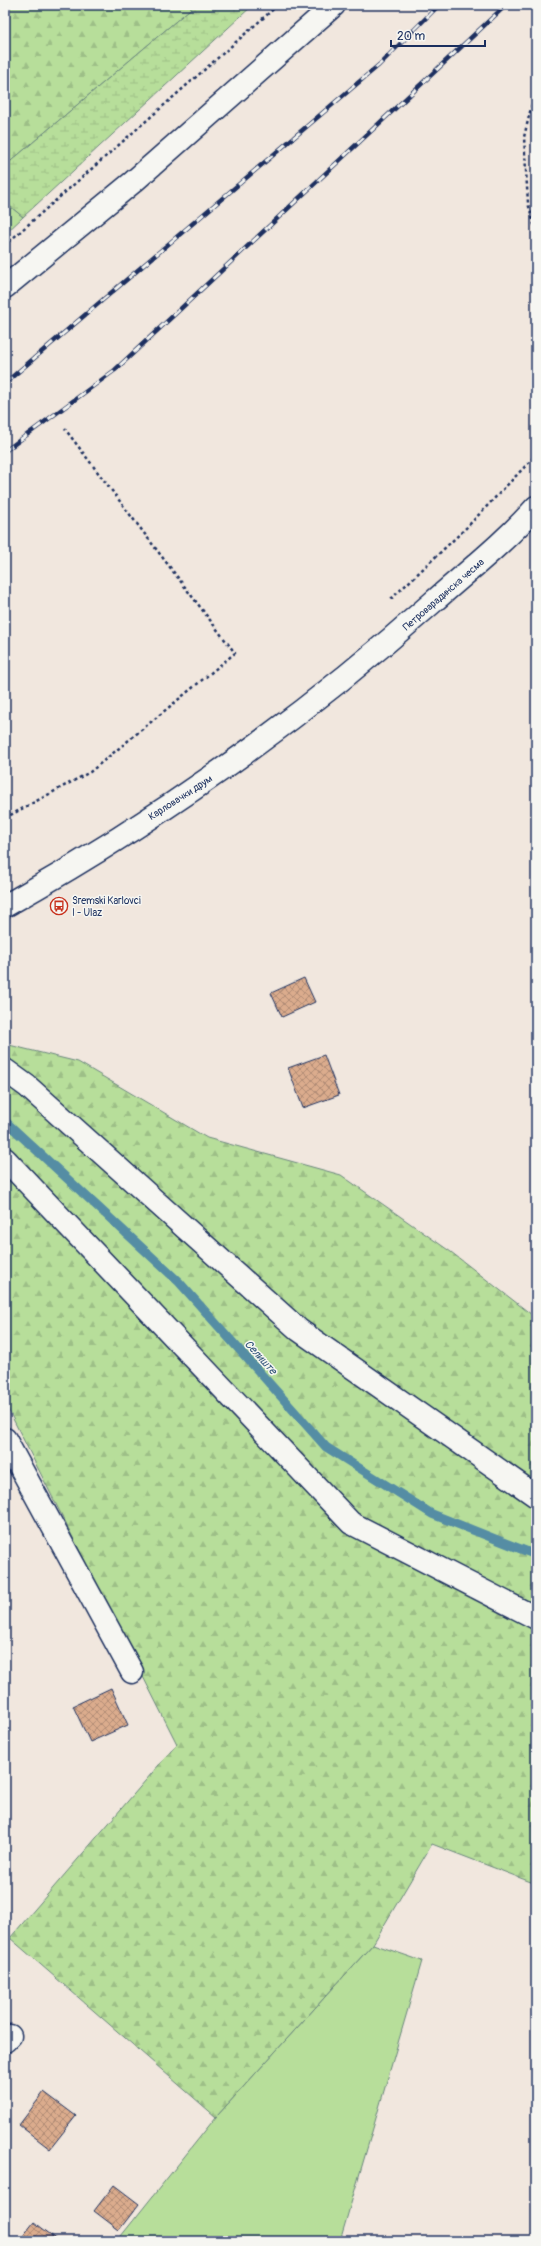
<svg xmlns="http://www.w3.org/2000/svg" width="541" height="2246" viewBox="0 0 541 2246" font-family="Pangolin,sans-serif">
<defs>
<pattern id="forest-firs" width="22" height="20" patternUnits="userSpaceOnUse"><rect width="22" height="20" fill="#b7de9a"/><path d="M5 1l3.5 6h-7zM16 11l3.5 6h-7z" fill="#9dbf87"/></pattern>
<pattern id="wetland-marsh" width="20" height="14" patternUnits="userSpaceOnUse"><rect width="20" height="14" fill="#b7de9a"/><path d="M1 5h8M5 5V1M11 12h8M15 12V8" fill="none" stroke="#9dbf87"/></pattern>
<pattern id="building-cross-hatch" width="8" height="8" patternUnits="userSpaceOnUse"><rect width="8" height="8" fill="#dbac8d"/><path d="M0 0l8 8M0 8l8-8" fill="none" stroke="#b18c76"/></pattern>
</defs>
<rect width="100%" height="100%" fill="#f1e7de"/>
<filter id="ink" filterUnits="userSpaceOnUse"><feTurbulence type="fractalNoise" baseFrequency=".025" numOctaves="2"/><feDisplacementMap in="SourceGraphic" scale="8" xChannelSelector="R" yChannelSelector="G"/><feConvolveMatrix kernelMatrix="1 2 1 2 8 2 1 2 1" color-interpolation-filters="sRGB"/></filter>
<g filter="url(#ink)">
<path fill="#b7de9a" stroke="#69867c" d="M 5,202 L 23,217 L 5,234 Z
M 373,1944 L 422,1961 L 340,2241 L 117,2241 L 216,2117 Z"/>
<path fill="url(#forest-firs)" stroke="#69867c" d="M 5,5 L 195,5 L 5,166 Z
M 5,1044 L 78,1062 L 207,1138 L 341,1175 L 451,1252 L 536,1318 L 536,1884 L 432,1844 L 373,1944 L 216,2117 L 10,1938 L 177,1744 L 5,1403 Z"/>
<path fill="url(#wetland-marsh)" stroke="#69867c" d="M 195,5 L 253,5 L 23,217 L 5,202 L 5,166 Z"/>
<g fill="none" stroke-linecap="round" stroke-linejoin="round">
<path stroke="#548da4" stroke-width="9" d="M 5,1121 L 179,1282 L 326,1447 L 432,1514 L 536,1555"/>
</g>
<path fill="url(#building-cross-hatch)" stroke="#1b2f5e" d="M 304,978 L 315,1002 L 282,1017 L 271,993 Z
M 324,1055 L 339,1095 L 303,1108 L 288,1068 Z
M 111,1688 L 128,1725 L 90,1742 L 73,1706 Z
M 5,1837 L 8,1853 L 5,1853 Z
M 44,2092 L 76,2116 L 50,2149 L 19,2125 Z
M 114,2185 L 139,2204 L 119,2230 L 94,2211 Z
M 34,2222 L 59,2241 L 19,2241 Z"/>
<g fill="none" stroke-linecap="round" stroke-linejoin="round">
<defs>
<path id="minor" d="M 5,287 L 133,182 L 334,5
M 5,1070 L 27,1086 L 299,1330 L 536,1496
M 5,1159 L 351,1523 L 536,1618
M 5,1439 L 132,1672
M 5,2041 L 10,2036"/>
<path id="major" d="M 5,906 C 158,820 302,719 433,602 C 468,571 505,542 536,507"/>
</defs>
<use href="#minor" stroke="#1b2f5e" stroke-width="25"/>
<use href="#major" stroke="#1b2f5e" stroke-width="25"/>
<path stroke="#1b2f5e" stroke-width="2.5" stroke-dasharray="3 3" stroke-linecap="butt" d="M 536,87 L 524,137 L 528,203 L 536,231
M 5,245 L 278,5
M 391,599 L 466,528 L 536,455
M 5,818 L 90,772 L 235,653 L 65,429"/>
<use href="#minor" stroke="#f6f6f2" stroke-width="22"/>
<use href="#major" stroke="#f6f6f2" stroke-width="22"/>
<defs>
<path id="rail" d="M 5,383 L 379,65 L 439,5
M 5,451 L 115,370 L 506,5"/>
</defs>
<use href="#rail" stroke="#1b2f5e" stroke-width="4.5"/>
<use href="#rail" stroke="#f6f6f2" stroke-width="3" stroke-dasharray="9" stroke-linecap="butt"/>
</g>
</g>
<defs>
<symbol id="bus-ring" viewBox="-11 -11 22 22"><circle r="9.5" fill="#f6f6f2" stroke="#c8321e" stroke-width="1.5"/><path d="M-5-6H5V4H4V6H2V4H-2V6H-4V4H-5ZM-3.5-4V0h7V-4ZM-3.5 1.2v1.5H-2V1.2ZM2 1.2v1.5H3.5V1.2Z" fill="#c8321e"/></symbol>
</defs>
<g fill-rule="evenodd">
<use href="#bus-ring" x="49" y="896" width="20" height="20"/>
</g>
<g text-anchor="middle" stroke-width="3" stroke-linejoin="round" paint-order="stroke">
<g font-size="10" fill="#1b2f5e" stroke="#f6f6f2">
<text transform="translate(443 594) rotate(-41)" y="4">Петроварадинска чесма</text>
<text transform="translate(180 797) rotate(-33)" y="4">Карловачки друм</text>
</g>
<g font-size="10" fill="#1b2f5e" stroke="#f6f6f2" text-anchor="start">
<text x="72" y="904">Sremski Karlovci<tspan x="72" dy="12">I - Ulaz</tspan></text>
</g>
<g font-size="11" font-style="italic" fill="#33567b" stroke="#f6f6f2">
<text transform="translate(261 1357) rotate(48)" y="4">Селиште</text>
</g>
</g>
<rect width="541" height="2246" fill="none" stroke="#f6f6f2" stroke-width="20"/>
<rect x="10" y="10" width="521" height="2226" fill="none" stroke="#1b2f5e" stroke-width="1.5" filter="url(#ink)"/>
<path d="M391 40v6h94v-6" fill="none" stroke="#1b2f5e" stroke-width="2"/>
<text x="397" y="40" font-size="12" fill="#1b2f5e" stroke="#f6f6f2" stroke-width="3" paint-order="stroke">20 m</text>
</svg>
